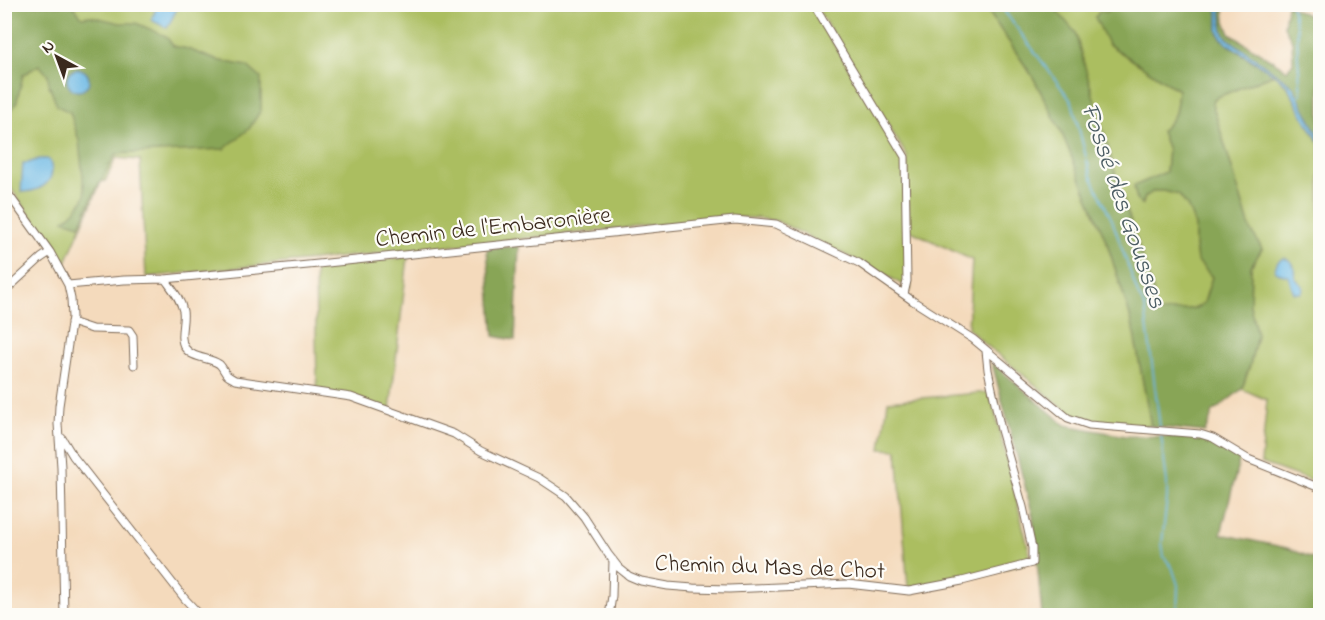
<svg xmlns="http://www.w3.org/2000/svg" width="1325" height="620" viewBox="0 0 1325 620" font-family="'Indie Flower',sans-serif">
<rect width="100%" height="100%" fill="#fdfcf7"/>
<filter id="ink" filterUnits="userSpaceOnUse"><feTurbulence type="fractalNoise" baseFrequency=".0167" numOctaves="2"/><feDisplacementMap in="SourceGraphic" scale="12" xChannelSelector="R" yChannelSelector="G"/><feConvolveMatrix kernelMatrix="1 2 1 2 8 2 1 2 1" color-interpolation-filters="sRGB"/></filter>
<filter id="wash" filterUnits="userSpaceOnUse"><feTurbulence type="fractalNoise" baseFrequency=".008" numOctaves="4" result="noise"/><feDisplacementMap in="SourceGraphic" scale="24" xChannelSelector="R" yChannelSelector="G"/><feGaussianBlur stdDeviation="1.35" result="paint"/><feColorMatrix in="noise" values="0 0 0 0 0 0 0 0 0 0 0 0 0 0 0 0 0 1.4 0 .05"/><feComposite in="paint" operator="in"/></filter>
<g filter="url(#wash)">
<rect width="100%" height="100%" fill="#f4dabc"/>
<path fill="#abbe61" stroke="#737440" stroke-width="1.5" d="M 4,5 L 810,5 L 903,156 L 911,290 L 886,275 L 777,221 L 756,218 L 735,217 L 146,277 L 140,160 L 116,158 L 105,181 L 101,182 L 65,264 L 5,180 Z
M 815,5 L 984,5 L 1033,77 L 1061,131 L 1107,243 L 1132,322 L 1151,426 L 1092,422 L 1071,414 L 984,343 L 968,328 L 972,260 L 909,230 L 907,156 Z
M 1051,5 L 1113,5 L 1107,13 L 1108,44 L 1178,89 C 1176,110 1178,116 1161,131 L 1168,150 L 1166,172 L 1134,187 L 1143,204 L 1145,197 L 1154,191 L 1164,191 L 1179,195 L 1188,207 L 1195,225 L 1195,246 L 1197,260 L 1212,277 L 1204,303 L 1196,308 L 1158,313 L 1153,300 L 1153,290 L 1120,189 Z
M 1274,74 L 1288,87 L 1305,119 L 1320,143 L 1320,484 L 1261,463 L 1267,400 L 1242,389 L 1250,365 L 1257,335 L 1250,306 L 1251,266 L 1262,249 L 1250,228 L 1212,103 L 1215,98 Z
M 408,257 L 390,410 L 317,390 L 315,268 Z
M 990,392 L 1030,555 L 1023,564 L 960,579 L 908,588 L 897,450 L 881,449 L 888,401 Z"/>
<path fill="#88a557" stroke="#62683a" stroke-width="1.5" d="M 5,5 L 72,5 L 82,17 L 90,16 L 120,23 L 136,23 L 166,36 L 173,46 L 188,49 L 216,60 L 247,66 L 261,78 L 261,110 L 249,129 L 224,149 L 116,154 L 95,191 L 80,225 L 64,220 C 74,213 81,206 85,195 L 79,141 L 70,112 L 57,106 L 49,85 L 48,75 L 39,65 L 23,75 L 17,101 L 14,107 L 5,116 Z
M 984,5 L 1052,5 L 1075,32 L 1120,189 L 1153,290 L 1153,300 L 1158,313 L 1196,308 L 1204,303 L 1212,277 L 1197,260 L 1195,246 L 1195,225 L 1188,207 L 1179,195 L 1164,191 L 1154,191 L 1145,197 L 1142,204 L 1137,201 L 1134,186 L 1166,172 L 1168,150 L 1161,131 C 1178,116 1176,110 1178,90 L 1108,44 L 1095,17 L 1100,11 L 1107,12 L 1113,5 L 1215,5 C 1222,17 1214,27 1220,36 C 1226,46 1263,67 1274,74 L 1215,98 L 1212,103 L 1250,228 L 1262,249 L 1251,266 L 1250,306 L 1257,335 L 1250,365 L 1242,389 L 1213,412 L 1205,432 L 1151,426 L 1132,322 L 1107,243 L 1061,131 L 1033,77 Z
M 1218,5 L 1229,5 L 1224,10 L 1225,21 L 1230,34 L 1287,70 L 1293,63 L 1292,41 L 1284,26 L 1287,5 L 1307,15 L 1320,12 L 1320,138 L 1293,87 L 1289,83 L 1229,40 C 1217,28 1226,18 1218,5 Z
M 519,246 L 515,340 L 494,336 L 487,249 Z
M 992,363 L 1065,425 L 1126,436 L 1199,437 L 1240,457 L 1221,534 L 1287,548 L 1320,561 L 1320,612 L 1319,615 L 1042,615 L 1033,516 Z"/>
<path fill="#6ab8e4" stroke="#527181" stroke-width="1.5" d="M 158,5 L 179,5 L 167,28 L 151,20 Z
M 1215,5 L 1218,5 C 1226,17 1217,27 1227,38 L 1289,83 L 1293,87 L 1320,138 L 1320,143 L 1305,119 L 1287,85 L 1274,74 L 1228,44 L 1221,37 L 1218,30 L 1218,12 Z
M67 80a11 11 0 1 1 22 0a11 11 0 1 1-22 0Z
M 39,159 L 47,159 L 50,161 C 50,161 52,170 52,171 C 51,187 34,192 21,192 L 23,163 L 28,163 Z
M 1284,258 C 1297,262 1293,268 1295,278 L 1303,286 L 1303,290 L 1301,293 L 1294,293 L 1288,276 L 1281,274 L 1275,270 C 1276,263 1278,260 1284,258 Z"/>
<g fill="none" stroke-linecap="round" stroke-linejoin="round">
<path stroke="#6ab8e4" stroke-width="1.5" d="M 999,4 L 1072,102 L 1091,176 L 1112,220 L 1138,294 L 1145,308 L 1160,427
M 1291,4 L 1297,29 L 1298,58 L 1301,94 L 1297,97
M 1161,435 L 1167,482 L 1167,498 L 1162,543 L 1164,557 L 1172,567 L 1178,585 L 1177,616"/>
</g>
</g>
<g filter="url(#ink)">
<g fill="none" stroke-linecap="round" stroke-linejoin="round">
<defs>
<path id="minor" d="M 813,4 L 905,157 L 907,281 L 904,294
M 4,188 L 50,252 L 68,285 L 71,299 L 72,317 L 59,406 L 58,424 L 61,467 L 64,616
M 165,279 C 172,289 181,299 183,311 C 185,323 178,337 185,348 C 193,359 209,357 219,364 C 222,366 224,372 227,375 C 229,377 232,378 235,380 L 351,397 L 454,434 L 481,451 L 539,478 L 566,496 L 584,517 L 608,554 L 619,568 L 629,576 L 641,581 L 668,586 L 693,588 L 729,589 L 848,584 L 909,591 L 962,581 L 1032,563 L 1032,548 L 1023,507 L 1001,430 L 988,370 L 986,351
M 68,285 L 124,280 L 165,279 L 318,264 L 735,220 L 776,224 L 859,263 L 913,301 L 973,339 L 1068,418 L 1089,425 L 1200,434 L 1213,438 L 1248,459 L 1320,488
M 4,292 L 41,258 L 50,252
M 71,322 L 92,329 L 129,330 L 133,336 L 134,365
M 62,438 L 73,456 L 185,599 L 201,616
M 609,616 L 612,596 L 613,560"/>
</defs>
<use href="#minor" stroke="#7c6855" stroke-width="9"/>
<use href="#minor" stroke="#fff" stroke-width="7"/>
</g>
</g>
<g text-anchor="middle" stroke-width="4.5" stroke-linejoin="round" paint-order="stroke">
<g font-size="24" fill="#3b2a1e" stroke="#fdfcf7">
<text transform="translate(493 226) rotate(-6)" y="8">Chemin de l'Embaronière</text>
<text transform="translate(770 566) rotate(2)" y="8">Chemin du Mas de Chot</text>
</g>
<g font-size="26" font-style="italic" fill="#4b5c63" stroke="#fdfcf7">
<text transform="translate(1125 205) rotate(71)" y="9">Fossé des Gousses</text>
</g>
</g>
<rect width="1325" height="620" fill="none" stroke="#fdfcf7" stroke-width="24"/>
<g transform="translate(57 57) rotate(319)" stroke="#fdfcf7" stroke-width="4.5" paint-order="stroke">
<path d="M0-4.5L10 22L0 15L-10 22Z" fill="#3b2a1e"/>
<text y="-9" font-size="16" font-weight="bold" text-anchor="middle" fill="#3b2a1e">N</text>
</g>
</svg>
